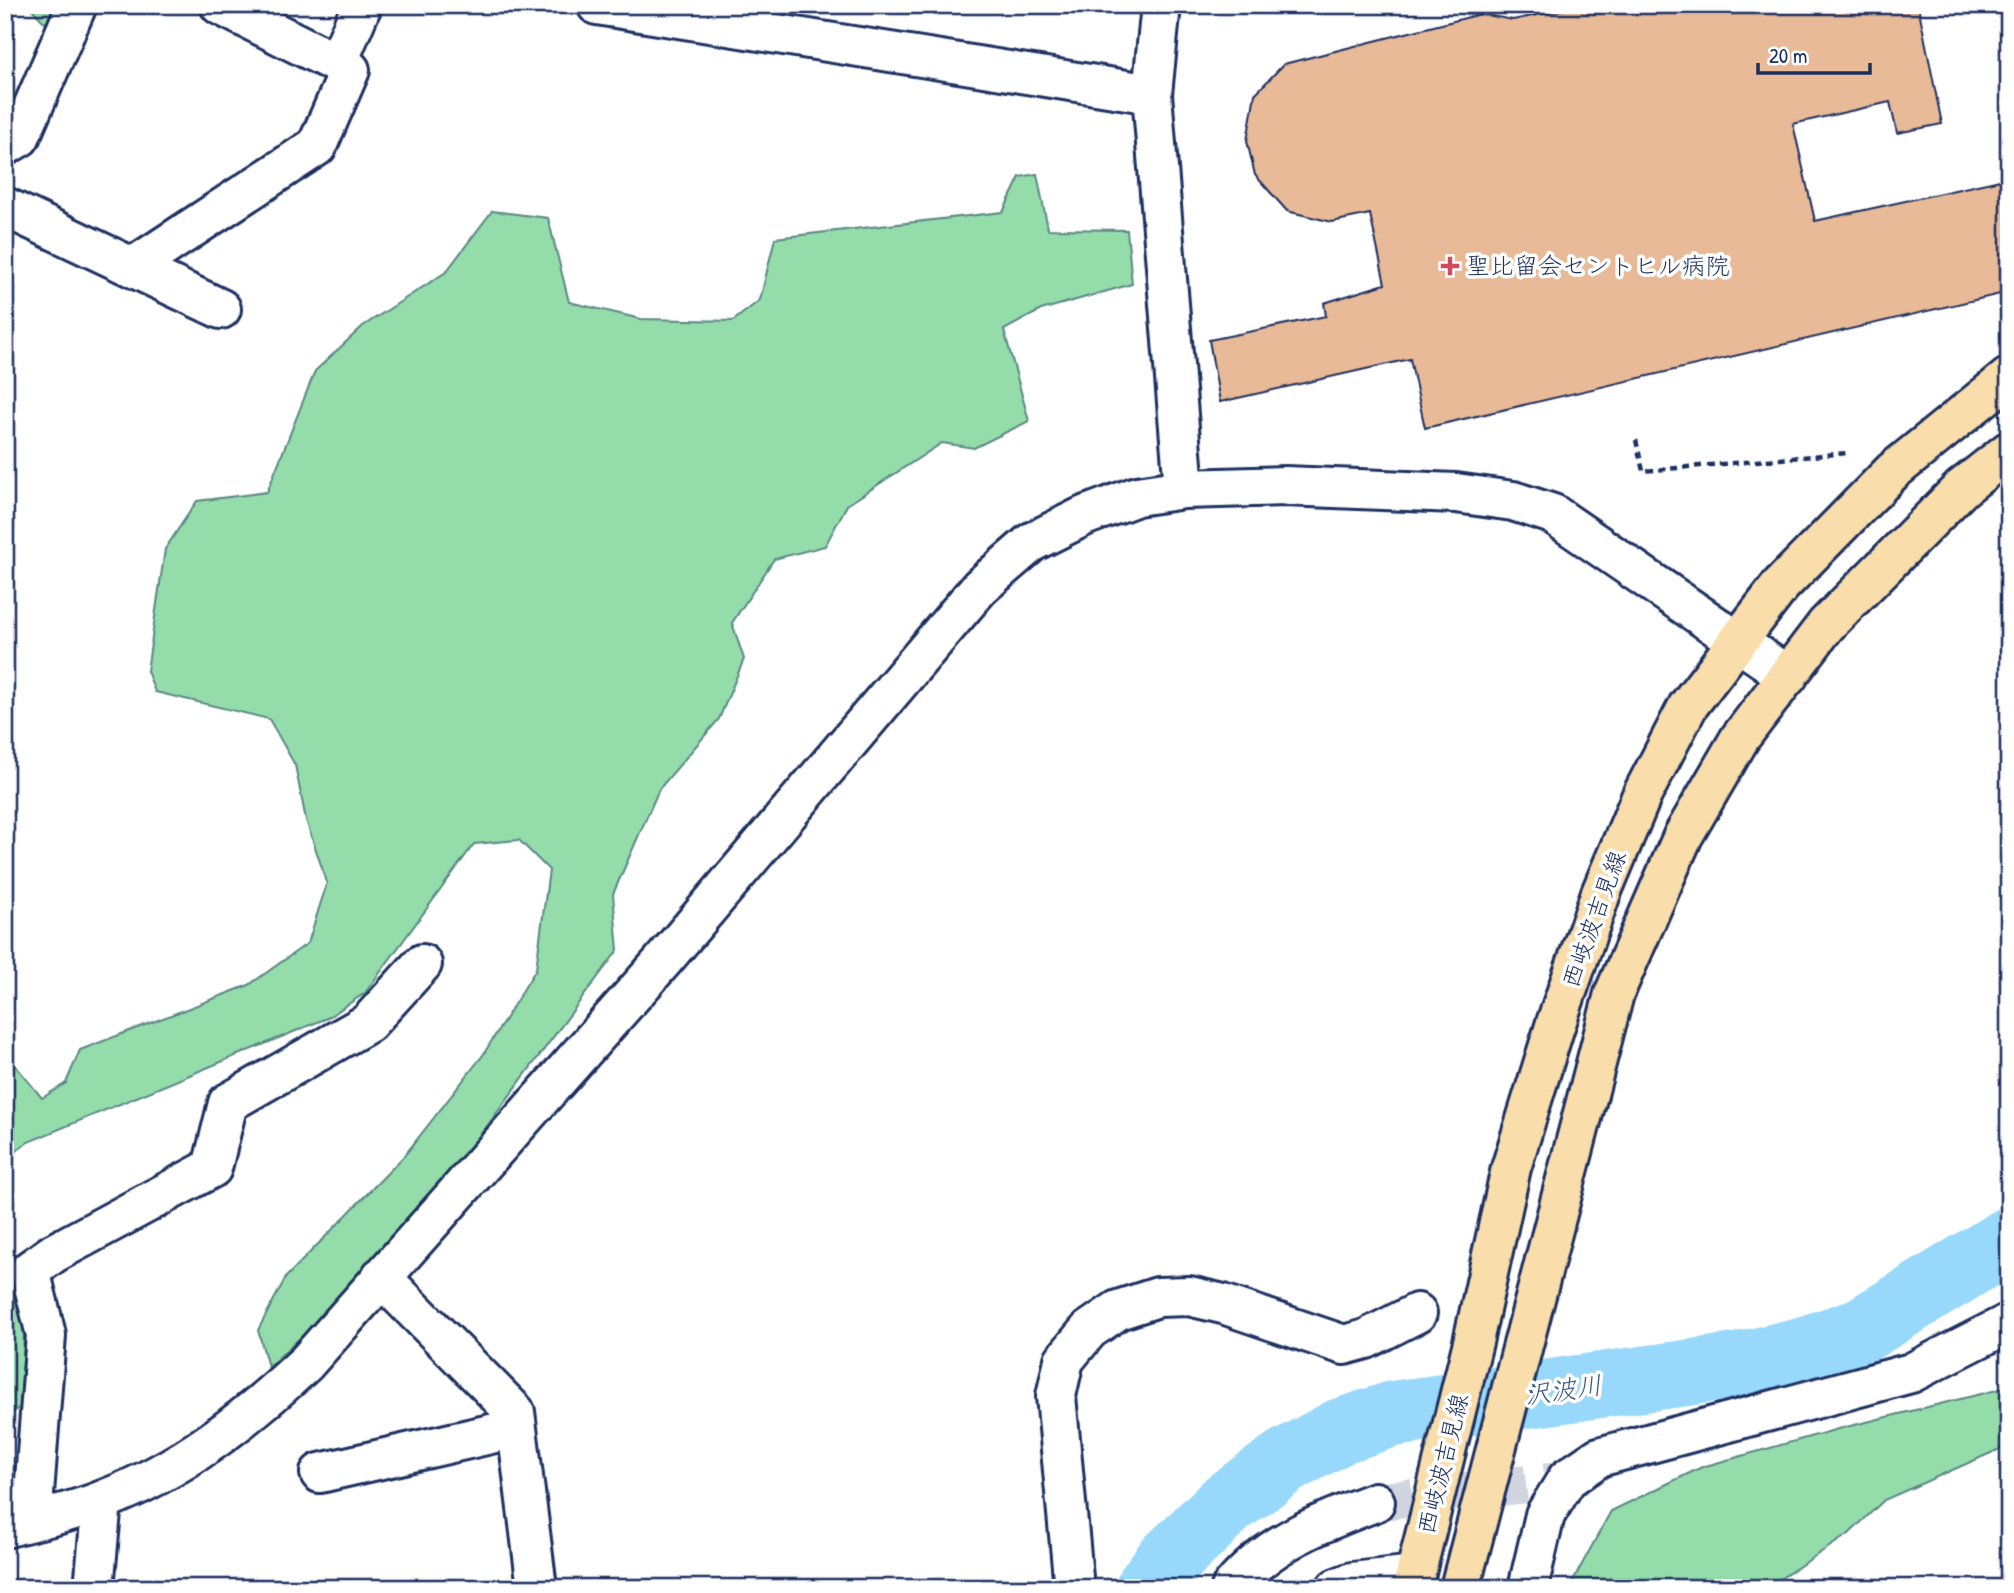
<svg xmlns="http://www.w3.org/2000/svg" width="2014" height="1593" viewBox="0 0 2014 1593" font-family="'Patrick Hand','Klee One',sans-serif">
<rect width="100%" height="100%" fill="#fff"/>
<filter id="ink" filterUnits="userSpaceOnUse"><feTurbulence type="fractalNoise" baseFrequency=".0143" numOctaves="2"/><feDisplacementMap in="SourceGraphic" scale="14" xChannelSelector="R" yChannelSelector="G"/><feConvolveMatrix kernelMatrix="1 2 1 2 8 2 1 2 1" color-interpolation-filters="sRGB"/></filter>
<g filter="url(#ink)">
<path fill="#95dcab" stroke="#588684" stroke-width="2" d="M 28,5 L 55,5 L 46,24 Z
M 1037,174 L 1048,229 L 1127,230 L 1132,284 L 1041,310 L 1004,330 L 1029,421 L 974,448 L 942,443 L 847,505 L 825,546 L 774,559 L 732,623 L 744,659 L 719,719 L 659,789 L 613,894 L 618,950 L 484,1130 L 351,1292 L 268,1367 L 258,1330 L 286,1277 L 404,1156 L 483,1055 L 536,969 L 549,870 L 519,840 L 474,844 L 365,993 L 327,1018 L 28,1142 L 5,1160 L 5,1053 L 42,1098 L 66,1083 L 80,1050 L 249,985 L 308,943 L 327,883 L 306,820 L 295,765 L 269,719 L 155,692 L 147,671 L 165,549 L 197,501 L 267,492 L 315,371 L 363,326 L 446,272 L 492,211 L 548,218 L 569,302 L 641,319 L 733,321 L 760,300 L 775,238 L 1003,212 L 1020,177 Z
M 5,1241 C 31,1304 24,1341 20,1407 L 5,1419 Z
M 2009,1387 L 2009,1445 L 1884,1500 L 1849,1534 L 1766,1588 L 1569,1588 L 1611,1511 L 1702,1467 L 1838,1429 Z"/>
<path fill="#98d8fa" stroke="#6694bc" stroke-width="2" d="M 1167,1562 L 1165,1588 L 1145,1588 Z"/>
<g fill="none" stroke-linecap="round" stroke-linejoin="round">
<path stroke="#98d8fa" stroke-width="66" d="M 1148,1588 L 1167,1562 L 1229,1502 L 1286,1461 L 1341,1431 L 1393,1414 L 1736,1366 L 1805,1349 L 1862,1330 L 2009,1240"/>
</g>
<path fill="#e8ba98" stroke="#1b2f5e" stroke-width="2" d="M 1584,5 L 1841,5 L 1872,11 L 1918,5 L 1942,124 L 1897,133 L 1890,102 L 1793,124 L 1815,221 L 2009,178 L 2009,292 L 1425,428 L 1410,359 L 1220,402 L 1209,340 L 1326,316 L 1324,303 L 1385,284 L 1370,214 L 1332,222 L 1287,211 L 1255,175 L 1247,141 L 1255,94 L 1284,64 L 1481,14 L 1513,20 Z"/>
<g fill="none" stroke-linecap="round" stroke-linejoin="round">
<path stroke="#d1d5df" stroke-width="38" stroke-dasharray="38 19" stroke-linecap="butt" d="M 1375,1502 L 1567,1479"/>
<defs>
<path id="minor" d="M 597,5 L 1152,94
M 1161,5 L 1152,94 L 1184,489
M 337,64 L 362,5
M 5,146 L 20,137 L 77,5
M 5,207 L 221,309
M 133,267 L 317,146 L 350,70 L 220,5
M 381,1277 L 515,1412 L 537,1588
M 320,1473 L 517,1428
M 32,1520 L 46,1335 L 30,1270 L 54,1253 L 212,1168 L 228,1103 L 368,1023 L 422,964
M 5,1528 C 37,1519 72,1513 103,1500 C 182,1470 245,1420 306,1363 L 662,962 L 980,587 L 1032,542 L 1084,516 L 1137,496 L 1184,489 L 1285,486 L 1456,493 L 1513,501 L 1553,514 L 1788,676
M 94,1588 L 102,1501
M 1074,1588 L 1056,1396 L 1064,1360 L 1089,1330 L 1118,1310 L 1158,1297 L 1189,1296 L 1223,1304 L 1344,1345 L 1366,1339 L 1417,1313
M 1231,1588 C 1269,1542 1322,1522 1375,1502
M 1336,1588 L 1352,1582 L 1415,1575
M 1528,1588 L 1545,1515 L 1567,1479 L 1599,1457 L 1911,1373 L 2009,1323"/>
<path id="major" d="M 1412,1588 L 1473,1342 L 1511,1168 L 1555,1026 L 1601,893 L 1642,795 L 1688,706 L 1781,585 L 1893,471 L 2009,377
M 1460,1588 L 1614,994 L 1683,836 L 1740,738 L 1826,625 L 1962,488 L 2009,451"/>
</defs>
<use href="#minor" stroke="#1b2f5e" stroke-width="44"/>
<use href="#major" stroke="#1b2f5e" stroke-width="44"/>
<path stroke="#1b2f5e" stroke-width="4.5" stroke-dasharray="7 5" stroke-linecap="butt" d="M 1636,440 L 1643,471 L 1847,453"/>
<use href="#minor" stroke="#fff" stroke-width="38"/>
<use href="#major" stroke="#f9ddab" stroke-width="38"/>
</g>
</g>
<path fill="#d1495b" stroke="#fff" stroke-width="2.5" d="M1446.5 255.5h7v7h7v7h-7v7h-7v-7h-7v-7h7z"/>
<g text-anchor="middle" stroke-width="7" stroke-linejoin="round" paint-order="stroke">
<g font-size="24" fill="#1b2f5e" stroke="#fff" text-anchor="start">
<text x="1466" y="274">聖比留会セントヒル病院</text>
</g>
<g font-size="24" fill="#1b2f5e" stroke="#fff">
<text transform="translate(1594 919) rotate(-70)" y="8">西岐波吉見線</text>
<text transform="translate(1443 1464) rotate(-76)" y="8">西岐波吉見線</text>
</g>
<g font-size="26" font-style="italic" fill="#3a5985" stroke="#fff">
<text transform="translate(1563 1390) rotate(-8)" y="9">沢波川</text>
</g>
</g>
<rect width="2014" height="1593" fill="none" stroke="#fff" stroke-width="28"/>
<rect x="14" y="14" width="1986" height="1565" fill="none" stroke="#1b2f5e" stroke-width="2.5" filter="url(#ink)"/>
<path d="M1758 63v10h112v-10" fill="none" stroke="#1b2f5e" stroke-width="3.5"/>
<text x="1769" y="63" font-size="21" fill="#1b2f5e" stroke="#ffffff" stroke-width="5" paint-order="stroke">20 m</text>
</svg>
